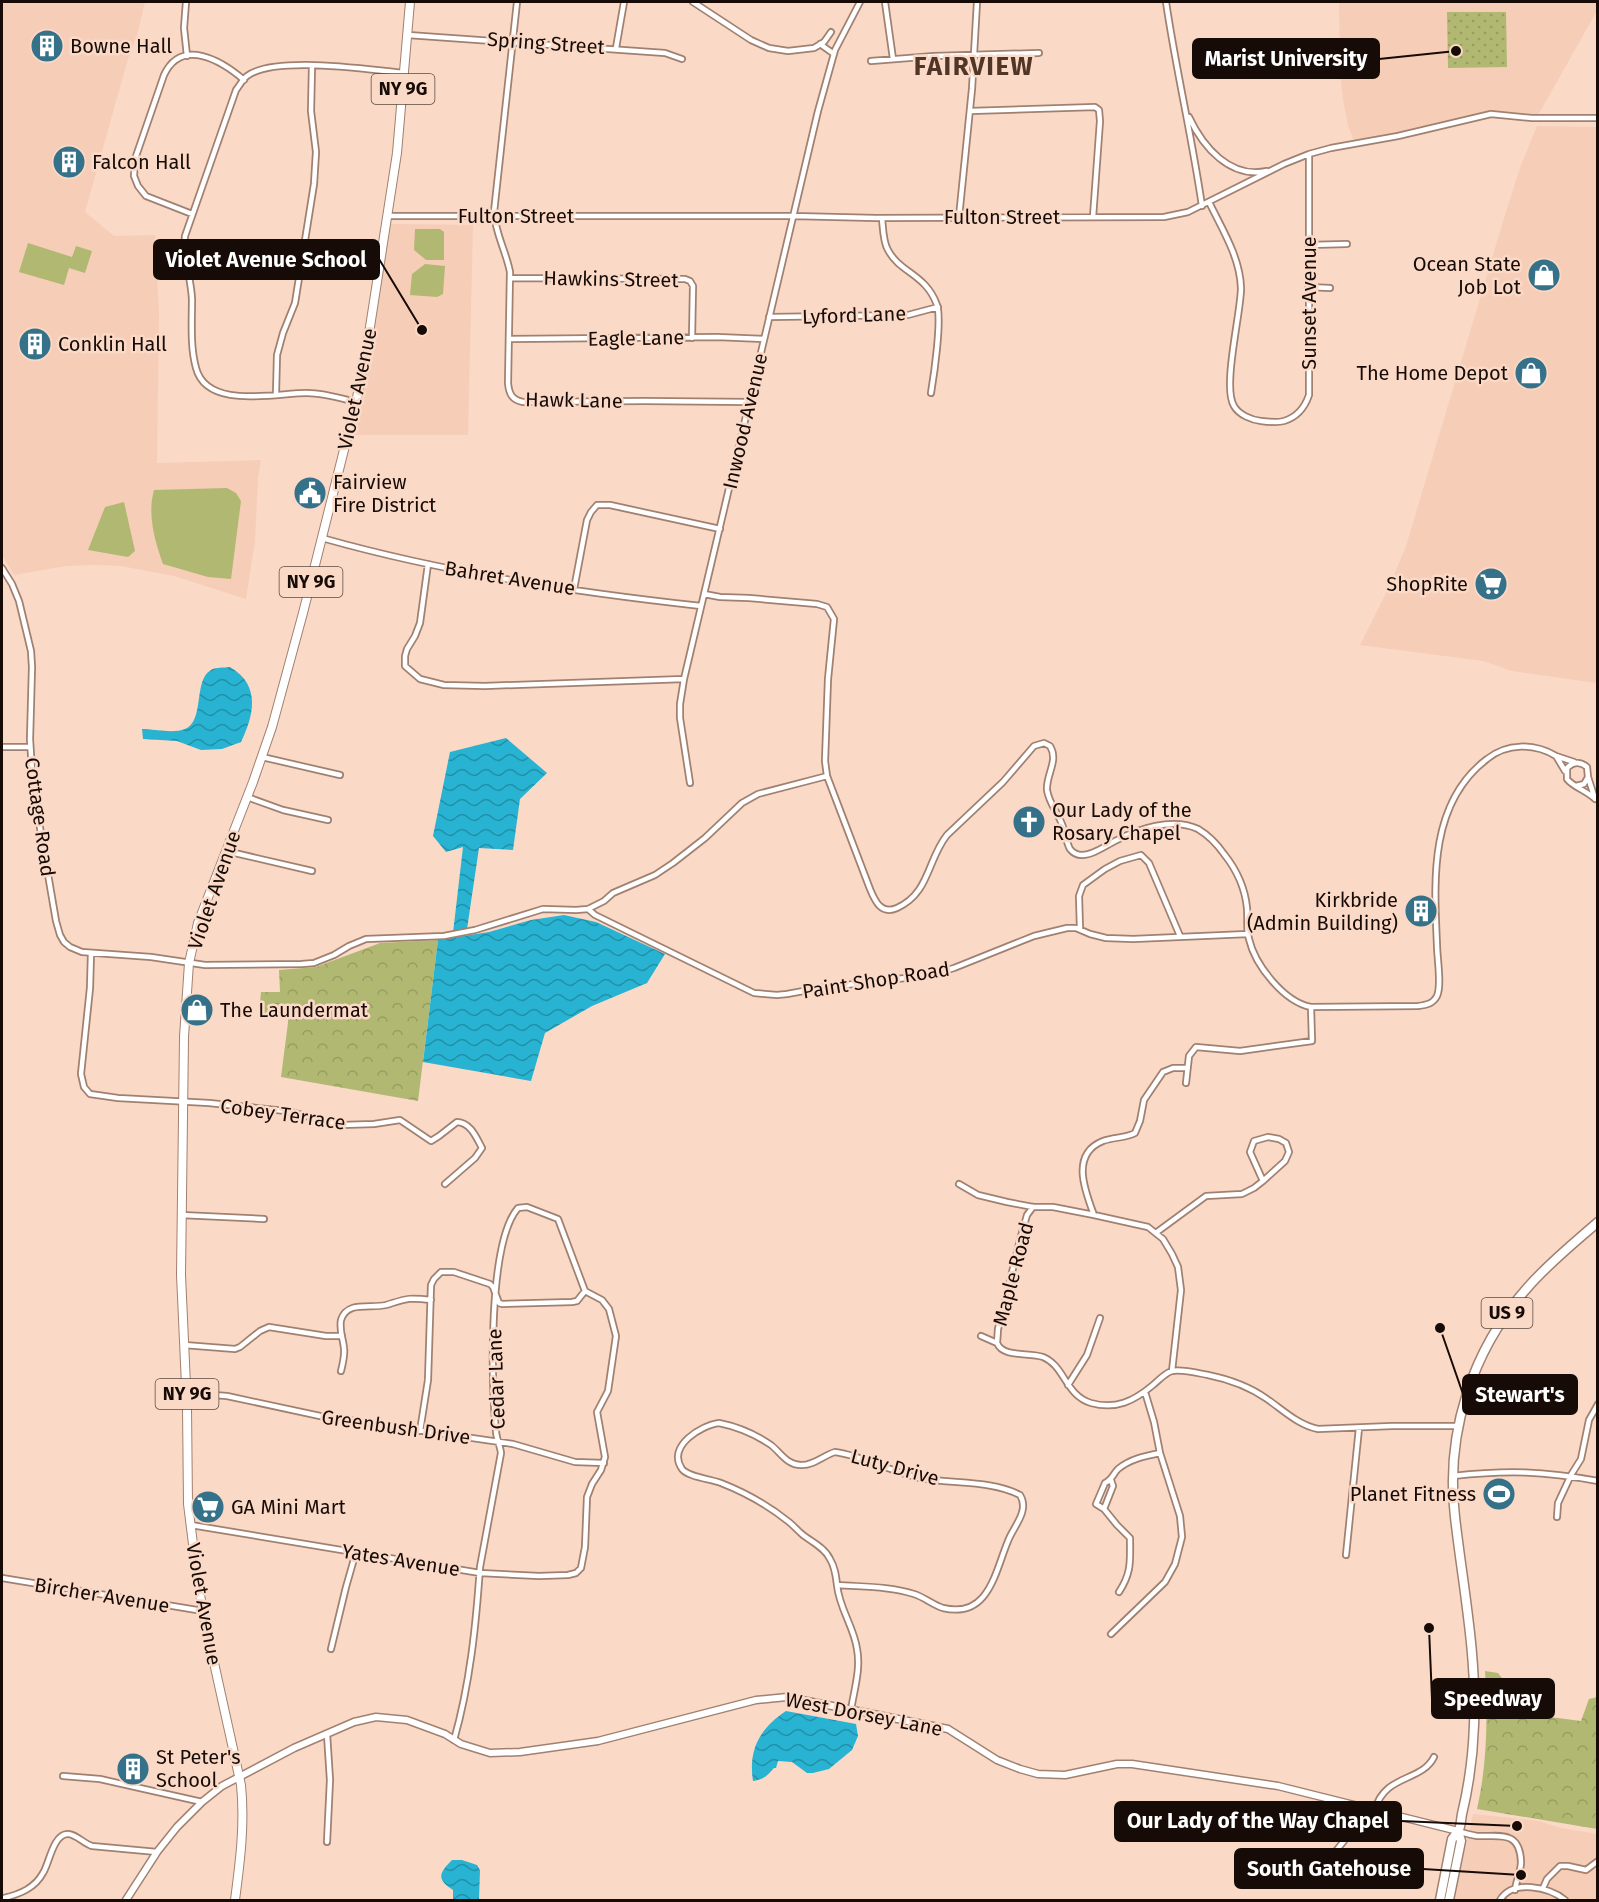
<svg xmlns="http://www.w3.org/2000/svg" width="1599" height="1902" viewBox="0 0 1599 1902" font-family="'Fira Sans',sans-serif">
<defs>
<pattern id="forest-crowns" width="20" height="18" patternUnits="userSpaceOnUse" patternTransform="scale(1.5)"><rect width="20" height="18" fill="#b1b872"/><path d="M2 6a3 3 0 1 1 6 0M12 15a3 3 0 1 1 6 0" fill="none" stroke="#989d61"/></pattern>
<pattern id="park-dots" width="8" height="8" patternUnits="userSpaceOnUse" patternTransform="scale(1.5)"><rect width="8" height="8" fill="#b1b872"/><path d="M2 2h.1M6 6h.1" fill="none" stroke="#989d61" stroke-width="1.8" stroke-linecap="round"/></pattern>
<pattern id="water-waves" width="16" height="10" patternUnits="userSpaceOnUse" patternTransform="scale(1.5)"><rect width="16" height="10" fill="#27b3d1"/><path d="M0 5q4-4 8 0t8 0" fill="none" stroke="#2190a8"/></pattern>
</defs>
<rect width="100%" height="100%" fill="#fbd9c7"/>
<path fill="#f6cdb7" d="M 2,2 L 145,2 L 137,35 L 128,59 L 85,212 L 114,236 L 155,235 L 159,313 L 157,463 L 261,460 L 258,478 L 255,541 L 246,599 L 174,576 L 121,566 L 95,565 L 66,566 L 14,575 L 2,555 Z
M 1339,2 L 1597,2 L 1598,9 L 1537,117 L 1488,112 L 1462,117 L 1389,137 L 1355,143 L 1348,126 L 1343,99 L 1340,72 Z
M 1537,126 L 1597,127 L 1597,683 L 1512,671 L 1483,661 L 1360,645 L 1388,589 L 1406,546 L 1504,218 L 1521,165 Z
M 391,224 L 473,225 L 468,435 L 354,435 Z
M 1473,1814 L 1539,1821 L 1561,1828 L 1597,1834 L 1597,1900 L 1454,1900 Z"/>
<path fill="url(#forest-crowns)" d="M 438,940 L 418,1101 L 281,1077 L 289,1015 L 259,1013 L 261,992 L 280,992 L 279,970 L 316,967 L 380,943 Z
M 1485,1671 L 1498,1673 L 1512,1691 L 1541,1689 L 1550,1717 L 1581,1721 L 1589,1699 L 1597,1697 L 1597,1829 L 1477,1809 C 1487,1765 1488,1717 1485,1671 Z"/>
<path fill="url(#park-dots)" d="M 1447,12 L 1506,12 L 1507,67 L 1448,68 Z"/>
<path fill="#b1b872" d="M 415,229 L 440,229 L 444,232 L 444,260 L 426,260 L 414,250 Z
M 28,243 L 72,257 L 76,246 L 92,251 L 85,273 L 69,268 L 64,285 L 19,272 Z
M 425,264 L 445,266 L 443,294 L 437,297 L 410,295 L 412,274 Z
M 227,488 L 236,493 L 241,501 L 231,579 L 208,577 L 163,564 C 155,542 147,514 154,490 Z
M 124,502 L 135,551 L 128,557 L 88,550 L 105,507 Z"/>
<path fill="url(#water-waves)" d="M 230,667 C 261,685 254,715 241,742 L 222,749 L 201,750 L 177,741 L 143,739 L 142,729 C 154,729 173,734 185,729 C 205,721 193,680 211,670 C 215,667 224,668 230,667 Z
M 506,738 L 547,773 L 520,799 L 513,850 L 479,848 L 467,929 L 453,933 L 463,847 L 446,852 L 433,836 L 450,752 Z
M 564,915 L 596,922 L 665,954 L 647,983 L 592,1006 L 545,1033 L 531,1081 L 423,1062 L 438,940 L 489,932 L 531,920 Z
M 786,1711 L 856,1724 L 858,1736 L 852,1750 L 829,1769 L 813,1773 L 807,1773 L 792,1762 L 778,1761 L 776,1768 L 774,1768 C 767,1776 764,1779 753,1781 C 748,1750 760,1728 786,1711 Z
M 452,1860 L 462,1860 L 477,1865 L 480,1870 L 479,1900 L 453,1900 L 453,1890 C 436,1879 439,1873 452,1860 Z"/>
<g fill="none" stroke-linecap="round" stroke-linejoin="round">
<defs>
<path id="minor" d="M 186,2 L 184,28 L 187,56
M 517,2 L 494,212 C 495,233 506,251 510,272 L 508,383 C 509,394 512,400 523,402 L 644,401 L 750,402
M 693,2 L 751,40 L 769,48 L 788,51 L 814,48 L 824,42 L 831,32
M 885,2 L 893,59
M 1166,2 C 1176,70 1192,137 1202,206
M 408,35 L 665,53 L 682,59
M 820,44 L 834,54
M 616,48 L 624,2
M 871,61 L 934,56 L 1039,53
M 970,111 L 1095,107 L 1099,110 L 1100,121 L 1093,217
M 1189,117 C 1203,147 1230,179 1267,171
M 1209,202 C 1222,229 1240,257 1241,288 C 1241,313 1222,387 1234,406 C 1239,415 1252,420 1261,421 C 1269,422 1277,423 1284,421 C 1297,417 1305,407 1309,395 L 1309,154
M 192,214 L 146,196 L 138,186 L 134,176 L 135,159 L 164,75 C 182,37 222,61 244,80
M 388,216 L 793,216 L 876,218 L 1164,217 L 1188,212 L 1284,164 L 1309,154 L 1331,148 L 1398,136 L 1491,114 L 1532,118 L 1598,118
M 959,217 L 972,89 L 977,2
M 882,218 C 883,228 883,242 888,250 C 900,273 926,274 937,305 C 942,320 934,375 931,393
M 1308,245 L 1347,244
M 510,278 L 685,279 L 690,281 L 693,286 L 692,338
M 1308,287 L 1330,288
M 769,317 L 908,315 L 938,307
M 509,339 L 717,337 L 764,339
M 276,394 L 277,355 L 283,333 L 295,303 L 314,184 L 316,152 L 311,111 L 312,66
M 356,402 C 340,398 323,393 307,393 C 275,393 207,410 196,368 C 190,346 192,322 192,299 C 191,278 183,257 185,236 L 236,90 C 239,86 243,79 247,76 C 275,55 369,70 405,73
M 322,538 C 446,573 574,592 701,606
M 428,564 L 420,623 L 415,636 L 407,649 L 405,656 L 405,666 L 420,679 L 444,685 L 485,686 L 684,679
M 2,568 L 12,584 L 19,601 L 31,651 L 32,667 L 30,739 L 33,787 L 56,921 L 60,935 L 64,942 L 70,947 L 82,952 L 151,957 L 205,965 L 302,964 L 314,963 L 334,955 L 349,946 L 366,939 L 444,936 L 475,930 L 543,909 L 576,910 L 588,909 L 604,901 L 613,893 L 655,875 L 673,863 L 705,838 L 742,803 L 758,794 L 827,776
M 574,589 L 587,520 L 591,512 L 597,505 L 610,505 L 720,529
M 704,594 L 720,597 L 749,598 L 817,604 L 827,607 L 834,619 L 828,679 L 825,761 L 827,776 L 870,889 C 875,901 881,915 897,908 C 930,893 927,860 947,835 L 1003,782 L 1034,746 L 1044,743 L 1050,746 C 1059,761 1046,774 1047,790 C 1049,804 1059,814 1063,827 C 1066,834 1066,842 1070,849 C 1073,853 1077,855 1082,855 C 1093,855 1105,846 1115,841 C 1138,829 1172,817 1198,829 C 1208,835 1217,844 1224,854 C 1236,869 1245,888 1247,908 C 1248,918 1246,929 1249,939 C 1255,965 1284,1002 1311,1007 L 1418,1006 C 1426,1005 1433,1004 1437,996 C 1442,985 1437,958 1437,945 C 1434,880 1429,803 1487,759 C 1507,743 1534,743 1556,756
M 2,747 L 30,747
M 262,757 L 340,775
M 1565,771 L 1556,756 L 1574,762
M 690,783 L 680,718 L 680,704 L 684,679 L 818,111 L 835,50 L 860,2
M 1576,786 L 1584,784 L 1588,777 L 1587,767 C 1580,761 1573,762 1567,768 L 1567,779 C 1573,787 1587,791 1595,799 L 1588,777
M 247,797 L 283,810 L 328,820
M 226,851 L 312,871
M 588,909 L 595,915 L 754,993 L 777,995 L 787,994 L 820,988 L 931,975 L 954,968 L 1034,936 L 1067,928 L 1076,928 L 1090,934 L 1106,938 L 1133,939 L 1248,934
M 1080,929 L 1079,896 L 1083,885 L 1105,869 L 1120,861 L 1141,855 L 1149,863 L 1180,936
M 91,953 L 90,988 L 81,1074 L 84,1087 L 90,1094 L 118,1098 L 209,1103 L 286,1111 L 342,1125 L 374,1124 L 400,1120 L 431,1141 L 439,1136 L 457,1122 C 471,1123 476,1137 482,1148 L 475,1158 L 445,1184
M 1186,1083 L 1189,1056 L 1196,1047 L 1240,1051 L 1312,1041 L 1311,1007
M 1268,1137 L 1279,1139 L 1286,1143 L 1289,1152 L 1285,1161 L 1263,1181 L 1250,1152 L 1254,1141 Z
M 959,1184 L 978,1195 L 1007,1202 L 1033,1207 L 1053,1207 L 1094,1215
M 181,1215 L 264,1219
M 1157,1232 L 1206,1196 L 1242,1194 L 1254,1188 L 1263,1181
M 981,1336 L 997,1343 C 1003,1358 1029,1352 1043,1357 C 1065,1366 1065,1395 1091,1403 C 1116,1410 1134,1401 1153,1385 C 1159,1380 1165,1373 1172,1371 C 1182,1369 1197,1373 1208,1375 C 1228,1379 1250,1387 1267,1399 C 1283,1410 1298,1425 1318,1429 L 1392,1426 L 1458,1426
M 997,1343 L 998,1329 L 1021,1236 L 1027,1215 L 1033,1207
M 184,1345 L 235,1349 L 240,1347 L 260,1331 L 269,1327 L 326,1336 L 342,1336
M 341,1371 C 343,1363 345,1355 344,1348 C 343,1338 339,1330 341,1320 C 347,1300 371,1309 386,1305 C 406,1299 408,1297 431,1300
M 1172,1371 L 1181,1290 L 1178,1267 L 1172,1254 L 1163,1239 L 1148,1227 L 1094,1215 C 1085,1191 1070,1154 1103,1141 C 1114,1137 1126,1138 1135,1133 L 1140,1121 L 1144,1100 L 1163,1072 L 1173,1068 L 1187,1068
M 1068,1385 L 1087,1355 L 1100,1318
M 186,1393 L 227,1396 L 320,1416 L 513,1444 L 575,1462 L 604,1463
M 719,1423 C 739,1427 755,1434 771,1445 C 781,1453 787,1465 801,1465 C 813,1466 824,1455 835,1452 C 863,1456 888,1470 915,1477 C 949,1485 989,1479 1020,1495 C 1030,1511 1013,1527 1008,1541 C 995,1572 989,1619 943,1608 C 933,1605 924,1597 914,1594 C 889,1586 863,1587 837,1585 C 836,1576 835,1567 830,1559 C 825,1548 812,1542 803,1535 C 798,1531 794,1526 789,1522 C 769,1506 744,1492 721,1483 C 711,1479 688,1477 682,1469 C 666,1446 702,1425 719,1423 Z
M 420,1431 L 428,1380 L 431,1285 L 434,1279 L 441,1272 L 454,1272 L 490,1284 L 493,1287 L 499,1303 L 502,1304 L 572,1302 L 577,1301 L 585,1291
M 1453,1476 C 1508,1470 1543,1471 1598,1481
M 1104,1509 L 1113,1486 L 1111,1480
M 1557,1517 L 1558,1503 L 1571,1475 L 1581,1459 L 1589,1420 L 1598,1404
M 191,1525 L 480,1573 L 539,1576 L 568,1575 L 576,1573 L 581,1568 L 585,1547 L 587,1497 L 592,1484 L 601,1470 L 605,1457 L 597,1412 L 608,1391 L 616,1336 L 609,1309 L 602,1300 L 585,1291 L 558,1219 L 527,1207 L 518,1208 C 488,1242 491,1385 496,1431 C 496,1438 500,1445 501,1453 L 480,1567 C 476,1625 470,1684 454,1740
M 1346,1555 L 1359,1428
M 2,1578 L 203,1611
M 837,1585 C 839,1608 854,1627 857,1649 C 861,1669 854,1690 851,1710
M 1119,1592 C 1132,1572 1130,1561 1130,1538 L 1117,1525 L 1104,1509 L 1096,1504 L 1105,1483 C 1112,1480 1113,1474 1118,1469 C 1130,1459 1145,1456 1160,1453
M 1111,1634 L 1165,1582 L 1175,1564 L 1182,1537 L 1180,1516 L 1160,1453 L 1154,1422 L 1145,1392
M 331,1649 L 346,1587 L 356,1552
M 327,1734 L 330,1780 L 327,1842
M 63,1776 L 100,1779 L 202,1802
M 1375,1810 C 1384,1774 1422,1782 1434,1757
M 1458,1831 C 1464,1833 1471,1835 1477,1836 C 1498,1837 1520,1829 1521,1862 C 1521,1871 1516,1881 1515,1890
M 1312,1880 L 1344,1841 L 1354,1805
M 1543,1888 L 1547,1879 L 1560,1866 L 1568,1866 L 1586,1870 L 1598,1861
M 4,1898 C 20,1894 35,1888 43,1873 C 49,1864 53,1835 67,1834 C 75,1833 84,1844 92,1846 L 157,1852
M 1500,1900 C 1513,1879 1549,1887 1565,1900"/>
<path id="tertiary" d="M 126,1900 L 157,1852 L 177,1827 L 202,1802 L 222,1786 L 294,1748 L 354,1722 L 376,1717 L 407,1720 L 445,1734 L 461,1744 L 490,1753 L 520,1752 L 598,1741 L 756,1700 L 787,1697 L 948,1729 L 997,1760 L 1020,1769 L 1038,1774 L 1065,1775 L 1117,1764 L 1132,1764 L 1278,1786 L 1458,1831"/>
<path id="primary" d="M 235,1900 C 240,1862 245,1824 241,1785 L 205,1622 L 198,1584 L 188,1504 L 187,1407 L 181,1275 L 184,1037 L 189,963 L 198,923 L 253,782 L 272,727 L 303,613 L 356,402 L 365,359 L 397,153 L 410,2"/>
<path id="trunk" d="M 1440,1900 L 1452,1839 C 1454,1836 1456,1834 1458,1832 C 1461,1827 1461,1819 1462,1814 C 1469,1785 1473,1755 1474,1725 C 1477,1655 1463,1587 1455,1517 C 1445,1433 1472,1350 1528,1287 C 1549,1263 1574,1243 1598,1222
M 1449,1900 L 1461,1841 L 1458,1831"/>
</defs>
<use href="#minor" stroke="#a08171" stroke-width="8"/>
<use href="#tertiary" stroke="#a08171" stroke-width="9"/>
<use href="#primary" stroke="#a08171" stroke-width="10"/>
<use href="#trunk" stroke="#a08171" stroke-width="11"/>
<use href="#minor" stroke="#fff" stroke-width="4.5"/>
<use href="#tertiary" stroke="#fff" stroke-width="6"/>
<use href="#primary" stroke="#fff" stroke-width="8"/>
<use href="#trunk" stroke="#fff" stroke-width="8"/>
</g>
<defs>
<symbol id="building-disc" viewBox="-11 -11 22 22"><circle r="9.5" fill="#357188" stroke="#fbd9c7"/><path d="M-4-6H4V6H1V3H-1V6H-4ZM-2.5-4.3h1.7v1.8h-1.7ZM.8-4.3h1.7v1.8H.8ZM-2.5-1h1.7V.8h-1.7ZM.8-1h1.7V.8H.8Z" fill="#fff"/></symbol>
<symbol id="shop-disc" viewBox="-11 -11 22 22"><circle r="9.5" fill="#357188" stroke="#fbd9c7"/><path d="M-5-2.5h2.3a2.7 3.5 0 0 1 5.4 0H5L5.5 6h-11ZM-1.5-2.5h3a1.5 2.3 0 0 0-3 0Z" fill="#fff"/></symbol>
<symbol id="civic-disc" viewBox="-11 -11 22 22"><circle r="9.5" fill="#357188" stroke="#fbd9c7"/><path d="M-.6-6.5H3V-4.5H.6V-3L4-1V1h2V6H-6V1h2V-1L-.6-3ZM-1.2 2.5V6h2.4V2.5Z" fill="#fff"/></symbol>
<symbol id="supermarket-disc" viewBox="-11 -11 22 22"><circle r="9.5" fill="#357188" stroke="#fbd9c7"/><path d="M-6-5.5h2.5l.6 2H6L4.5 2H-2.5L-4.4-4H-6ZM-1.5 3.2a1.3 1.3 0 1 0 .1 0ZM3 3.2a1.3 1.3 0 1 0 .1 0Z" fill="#fff"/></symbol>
<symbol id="church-disc" viewBox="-11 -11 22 22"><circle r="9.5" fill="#357188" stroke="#fbd9c7"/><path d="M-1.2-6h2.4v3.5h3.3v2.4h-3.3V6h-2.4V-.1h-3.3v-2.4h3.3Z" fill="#fff"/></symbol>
<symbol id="stadium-disc" viewBox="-11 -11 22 22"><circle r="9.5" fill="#357188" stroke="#fbd9c7"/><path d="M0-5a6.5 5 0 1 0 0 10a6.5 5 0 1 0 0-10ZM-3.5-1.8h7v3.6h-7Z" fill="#fff"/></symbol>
</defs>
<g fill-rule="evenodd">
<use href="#building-disc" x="28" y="27" width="38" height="38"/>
<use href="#building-disc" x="50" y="143" width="38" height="38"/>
<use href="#shop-disc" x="1525" y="256" width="38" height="38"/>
<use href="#building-disc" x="16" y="325" width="38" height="38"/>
<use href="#shop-disc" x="1512" y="354" width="38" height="38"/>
<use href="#civic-disc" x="291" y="474" width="38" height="38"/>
<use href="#supermarket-disc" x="1472" y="565" width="38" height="38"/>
<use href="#church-disc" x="1010" y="803" width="38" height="38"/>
<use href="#building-disc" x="1402" y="892" width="38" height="38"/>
<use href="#shop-disc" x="178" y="991" width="38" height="38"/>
<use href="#stadium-disc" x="1480" y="1475" width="38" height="38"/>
<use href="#supermarket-disc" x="189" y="1488" width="38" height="38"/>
<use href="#building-disc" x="114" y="1750" width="38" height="38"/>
</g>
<g text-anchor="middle" stroke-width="5" stroke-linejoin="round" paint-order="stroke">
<g fill="#fbd9c7" stroke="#5b4940" stroke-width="1.5">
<rect x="371.5" y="74" width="63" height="30" rx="4.5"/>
<rect x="279.5" y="567" width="63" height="30" rx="4.5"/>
<rect x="1481.5" y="1298" width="51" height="30" rx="4.5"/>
<rect x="155.5" y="1379" width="63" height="30" rx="4.5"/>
</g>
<g font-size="18" font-weight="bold" fill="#160b06">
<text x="403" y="95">NY 9G</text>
<text x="311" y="588">NY 9G</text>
<text x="1507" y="1319">US 9</text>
<text x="187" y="1400">NY 9G</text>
</g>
<g font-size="20" fill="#160b06" stroke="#fbd9c7">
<text transform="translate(546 43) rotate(4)" y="7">Spring Street</text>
<text x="516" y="223">Fulton Street</text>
<text x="1002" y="224">Fulton Street</text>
<text transform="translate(611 279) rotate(1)" y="7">Hawkins Street</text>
<text transform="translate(1309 303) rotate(-90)" y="7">Sunset Avenue</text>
<text transform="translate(854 315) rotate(-2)" y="7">Lyford Lane</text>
<text transform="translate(636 338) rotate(-1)" y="7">Eagle Lane</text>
<text transform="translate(357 389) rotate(-78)" y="7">Violet Avenue</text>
<text transform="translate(574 400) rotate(1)" y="7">Hawk Lane</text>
<text transform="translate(745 421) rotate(-77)" y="7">Inwood Avenue</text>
<text transform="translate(510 578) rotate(9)" y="7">Bahret Avenue</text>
<text transform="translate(40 817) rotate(82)" y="7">Cottage Road</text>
<text transform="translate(214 890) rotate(-71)" y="7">Violet Avenue</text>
<text transform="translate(876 980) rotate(-9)" y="7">Paint Shop Road</text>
<text transform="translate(283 1114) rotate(8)" y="7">Cobey Terrace</text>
<text transform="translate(1013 1274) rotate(-75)" y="7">Maple Road</text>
<text transform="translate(496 1379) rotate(-92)" y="7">Cedar Lane</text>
<text transform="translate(396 1427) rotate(8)" y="7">Greenbush Drive</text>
<text transform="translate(895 1467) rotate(15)" y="7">Luty Drive</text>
<text transform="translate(401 1560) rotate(9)" y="7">Yates Avenue</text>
<text transform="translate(102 1595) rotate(9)" y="7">Bircher Avenue</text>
<text transform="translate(204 1604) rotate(80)" y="7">Violet Avenue</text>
<text transform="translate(864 1714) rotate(11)" y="7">West Dorsey Lane</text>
</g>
<g font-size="20" fill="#160b06" stroke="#fbd9c7" text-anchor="start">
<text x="70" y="53">Bowne Hall</text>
<text x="92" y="169">Falcon Hall</text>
<text x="1521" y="271" text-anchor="end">Ocean State<tspan x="1521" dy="23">Job Lot</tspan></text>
<text x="58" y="351">Conklin Hall</text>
<text x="1508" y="380" text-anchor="end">The Home Depot</text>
<text x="333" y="489">Fairview<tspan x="333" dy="23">Fire District</tspan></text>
<text x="1468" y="591" text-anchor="end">ShopRite</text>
<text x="1052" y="817">Our Lady of the<tspan x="1052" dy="23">Rosary Chapel</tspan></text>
<text x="1398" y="907" text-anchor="end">Kirkbride<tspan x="1398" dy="23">(Admin Building)</tspan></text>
<text x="220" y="1017">The Laundermat</text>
<text x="1476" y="1501" text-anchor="end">Planet Fitness</text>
<text x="231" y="1514">GA Mini Mart</text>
<text x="156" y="1764">St Peter's<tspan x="156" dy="23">School</tspan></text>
</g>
<g font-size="26" font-weight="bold" letter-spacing="1.5" fill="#513628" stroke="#fbd9c7">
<text x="974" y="75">FAIRVIEW</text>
</g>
</g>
<path fill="none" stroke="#160b06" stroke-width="2" d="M1456 51L1379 59M422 330L379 259M1440 1328L1463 1394M1429 1628L1432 1699M1517 1826L1401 1821M1521 1875L1423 1869"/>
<g fill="#160b06" stroke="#fbd9c7" stroke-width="2">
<circle cx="1456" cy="51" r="6"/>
<circle cx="422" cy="330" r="6"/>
<circle cx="1440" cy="1328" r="6"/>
<circle cx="1429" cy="1628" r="6"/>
<circle cx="1517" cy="1826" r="6"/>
<circle cx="1521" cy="1875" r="6"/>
</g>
<g fill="#160b06" stroke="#160b06" stroke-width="2">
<rect x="1193" y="39" width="186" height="39" rx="6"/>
<rect x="154" y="240" width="225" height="39" rx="6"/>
<rect x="1463" y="1375" width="114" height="39" rx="6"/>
<rect x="1432" y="1679" width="122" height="39" rx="6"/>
<rect x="1115" y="1802" width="286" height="39" rx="6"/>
<rect x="1235" y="1849" width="188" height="39" rx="6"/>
</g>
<g font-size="21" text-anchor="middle" font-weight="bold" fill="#fff">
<text x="1286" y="66">Marist University</text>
<text x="266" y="267">Violet Avenue School</text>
<text x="1520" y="1402">Stewart's</text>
<text x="1493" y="1706">Speedway</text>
<text x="1258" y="1828">Our Lady of the Way Chapel</text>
<text x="1329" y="1876">South Gatehouse</text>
</g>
<rect width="1599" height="1902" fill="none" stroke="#160b06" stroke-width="6"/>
</svg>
